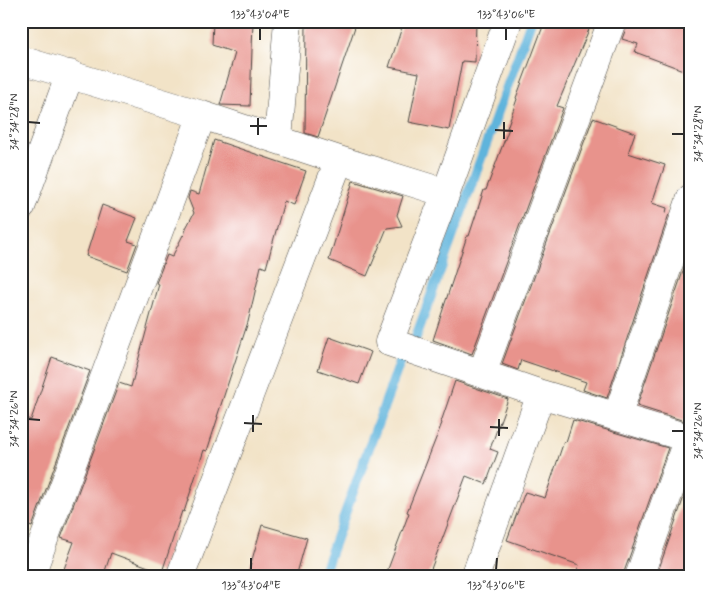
<svg xmlns="http://www.w3.org/2000/svg" width="712" height="598" viewBox="0 0 712 598" font-family="Mynerve,sans-serif">
<rect width="100%" height="100%" fill="#fff"/>
<filter id="ink" filterUnits="userSpaceOnUse"><feTurbulence type="fractalNoise" baseFrequency=".02" numOctaves="2"/><feDisplacementMap in="SourceGraphic" scale="10" xChannelSelector="R" yChannelSelector="G"/><feConvolveMatrix kernelMatrix="1 2 1 2 8 2 1 2 1" color-interpolation-filters="sRGB"/></filter>
<filter id="wash" filterUnits="userSpaceOnUse"><feTurbulence type="fractalNoise" baseFrequency=".0096" numOctaves="4" result="noise"/><feDisplacementMap in="SourceGraphic" scale="20" xChannelSelector="R" yChannelSelector="G"/><feGaussianBlur stdDeviation="1.12" result="paint"/><feColorMatrix in="noise" values="0 0 0 0 0 0 0 0 0 0 0 0 0 0 0 0 0 1.4 0 .05"/><feComposite in="paint" operator="in"/></filter>
<g filter="url(#wash)">
<rect width="100%" height="100%" fill="#f2e3c7"/>
<g fill="none" stroke-linecap="round" stroke-linejoin="round">
<path stroke="#5fb4dc" stroke-width="10" d="M 322,577 L 400,362 L 416,337 L 531,21"/>
</g>
<g id="blocks">
<path fill="#e8938c" d="M 213,21 L 253,21 L 250,106 L 220,105 L 235,53 L 212,45 Z
M 306,21 L 357,21 L 318,137 L 305,133 Z
M 404,21 L 476,21 L 475,62 L 462,61 L 449,130 L 409,122 L 419,73 L 389,67 Z
M 545,21 L 595,21 L 593,28 L 590,27 L 557,106 L 563,108 L 472,354 L 433,340 L 467,236 L 469,236 L 484,190 L 486,190 L 509,128 L 507,128 L 517,99 L 516,98 Z
M 627,21 L 678,21 L 676,26 L 691,32 L 691,73 L 635,52 L 638,44 L 622,39 L 627,26 Z
M 593,118 L 635,133 L 628,153 L 665,165 L 652,203 L 667,208 L 666,213 L 669,214 L 607,398 L 583,390 L 586,382 L 521,360 L 518,370 L 502,364 Z
M 214,140 L 306,171 L 294,205 L 284,201 L 266,268 L 261,266 L 248,322 L 217,417 L 218,417 L 207,451 L 204,450 L 184,512 L 182,511 L 162,572 L 111,553 L 103,577 L 61,577 L 74,542 L 61,538 L 119,383 L 131,387 L 159,284 L 156,283 L 167,255 L 172,257 L 183,235 L 184,236 L 186,228 L 194,213 L 188,198 L 190,191 L 199,194 Z
M 353,181 L 403,196 L 397,215 L 402,226 L 387,228 L 367,276 L 329,260 Z
M 102,205 L 137,218 L 128,241 L 137,244 L 127,271 L 86,256 Z
M 691,248 L 691,423 L 637,406 Z
M 329,337 L 371,352 L 359,384 L 318,370 Z
M 52,357 L 90,371 L 32,527 L 21,523 L 21,417 L 31,420 Z
M 455,381 L 508,399 L 490,449 L 498,452 L 486,484 L 466,476 L 428,577 L 385,577 L 409,513 L 407,512 L 442,423 L 441,422 Z
M 573,420 L 668,448 L 624,572 L 624,577 L 575,577 L 579,565 L 507,540 L 525,492 L 545,498 L 564,441 L 566,442 Z
M 691,477 L 691,577 L 656,577 Z
M 262,525 L 307,538 L 296,577 L 247,577 Z"/>
</g>
</g>
<g filter="url(#ink)">
<use href="#blocks" fill-opacity="0" stroke="#494742" stroke-width="1"/>
<g fill="none" stroke-linecap="round" stroke-linejoin="round">
<defs>
<path id="street" d="M 508,21 L 446,193 L 389,342 L 541,394 L 691,439
M 21,60 L 202,115 L 339,160 L 446,193
M 278,139 L 288,21
M 21,207 L 70,74
M 482,373 L 612,21
M 617,417 L 691,198
M 30,577 L 202,115
M 180,577 L 339,160
M 475,577 L 541,394
M 639,577 L 688,438"/>
</defs>
<use href="#street" stroke="#494742" stroke-width="29"/>
<use href="#street" stroke="#fff" stroke-width="28"/>
</g>
</g>
<path fill="none" stroke="#2b2b2b" stroke-width="2" d="M 260,40 L 260,28M 506,40 L 506,28M 28,122 L 40,123M 250,126 L 267,126M 495,130 L 513,131M 672,134 L 684,134M 258,135 L 258,118M 504,139 L 504,122M 28,419 L 40,420M 244,423 L 262,424M 490,427 L 508,428M 672,431 L 684,431M 253,432 L 253,415M 499,436 L 499,419M 251,570 L 251,558M 496,570 L 497,558"/>
<rect width="712" height="598" fill="none" stroke="#fff" stroke-width="55"/>
<rect x="28" y="28" width="656" height="542" fill="none" stroke="#2b2b2b" stroke-width="2"/>
<g font-size="12" text-anchor="middle" fill="#2b2b2b">
<text x="260" y="18">133°43'04"E</text>
<text x="506" y="18">133°43'06"E</text>
<text transform="translate(14 122) rotate(-90)" y="4">34°34'28"N</text>
<text transform="translate(698 134) rotate(-90)" y="4">34°34'28"N</text>
<text transform="translate(14 419) rotate(-90)" y="4">34°34'26"N</text>
<text transform="translate(698 431) rotate(-90)" y="4">34°34'26"N</text>
<text x="251" y="589">133°43'04"E</text>
<text x="496" y="589">133°43'06"E</text>
</g>
</svg>
